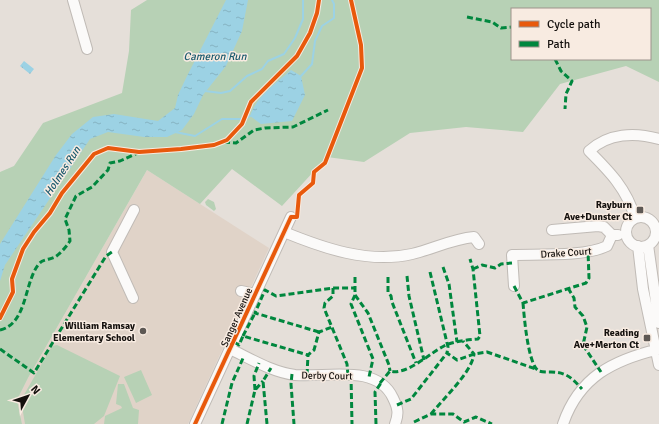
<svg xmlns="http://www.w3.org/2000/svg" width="659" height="424" viewBox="0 0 659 424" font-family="Signika,sans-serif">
<defs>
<pattern id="water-ripples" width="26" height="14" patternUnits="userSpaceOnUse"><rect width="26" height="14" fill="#9cd2e4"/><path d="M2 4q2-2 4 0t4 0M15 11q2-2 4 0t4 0" fill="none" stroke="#86b3c2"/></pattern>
</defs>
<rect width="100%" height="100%" fill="#e5dfd9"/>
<path fill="#e0d3c8" d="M 147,170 L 269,248 L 188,424 L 22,424 L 17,400 L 28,378 Z"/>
<path fill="#b7d1b5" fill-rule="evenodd" d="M 147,0 L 659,0 L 659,82 L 626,66 L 560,84 L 523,132 L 466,127 L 410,133 L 364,162 L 327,157 L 282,206 L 232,169 L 200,204 L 147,170 L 28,378 L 17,400 L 22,424 L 0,424 L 0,172 L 14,166 L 43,123 L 122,93 L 129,51 L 131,10 ZM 512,9 L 650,9 L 650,59 L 512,59 Z
M 208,199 L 214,202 L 216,209 L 214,211 L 206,205 L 205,202 Z
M 57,345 L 120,376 L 104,416 L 94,424 L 25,424 L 21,400 L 52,346 Z
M 141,370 L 152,395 L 136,403 L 124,377 Z
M 118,384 L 124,384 L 133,408 L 139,410 L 138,424 L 104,424 L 105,416 L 122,408 L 121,406 L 116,404 Z"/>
<path fill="url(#water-ripples)" d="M 226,0 L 248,0 L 242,31 L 226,66 L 203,95 L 194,114 L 182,130 L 167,137 L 144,137 L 108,132 L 90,139 L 5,265 L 0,281 L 0,244 L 56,155 L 72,134 L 93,117 L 114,114 L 158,121 L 175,108 L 178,95 L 187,76 Z
M 24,61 L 34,69 L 30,74 L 20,66 Z
M 291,70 L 301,76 L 305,95 L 292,121 L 261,124 L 250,116 C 257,96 275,84 291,70 Z"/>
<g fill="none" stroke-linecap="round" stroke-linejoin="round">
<path stroke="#9cd2e4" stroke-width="2" d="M 301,76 L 312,64 L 315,41 L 322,26 L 334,18 L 334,4 L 332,0
M 205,91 L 221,93 L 230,91 L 247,76 L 262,69 L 268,61 L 284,54 L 295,38 L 303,19 L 303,0
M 175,132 L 195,136 L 222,119 L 244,119 L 250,116"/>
<defs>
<path id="minor" d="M 73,0 L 87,49
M626 232a15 15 0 1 1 30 0a15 15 0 1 1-30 0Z
M 635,218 C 627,189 609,171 589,151 C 608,133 635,132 659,139
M 552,230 L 598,226 L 604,227 L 612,235 L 618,235
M 284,232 C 323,248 368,264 412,254 C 433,249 452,239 474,237 L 479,244
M 648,245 L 659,323
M 638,246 L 643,289 L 659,365
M 514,286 L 512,255 C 537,254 585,257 607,246 L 612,235
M 241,291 L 255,294
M 133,298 L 112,252 L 134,210
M 230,349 C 251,359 272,372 295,375 C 326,378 377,363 393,398 C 398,408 399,414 395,424
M 195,424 L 291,217
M 563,424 C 579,377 613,360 659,349"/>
</defs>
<use href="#minor" stroke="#c0bbb6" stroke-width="12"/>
<use href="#minor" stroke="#fbfaf9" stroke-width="10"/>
<path stroke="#00873e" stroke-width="3" stroke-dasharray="6 3" stroke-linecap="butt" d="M 467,17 L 492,22 L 501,28 L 512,27
M 555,59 L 561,71 L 572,81 L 566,94 L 565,109
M 224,142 L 236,143 L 254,130 L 265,128 L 293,127 L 328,110
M 443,267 L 449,284 L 457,342
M 473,269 L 482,265 L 495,268 L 501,264 L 512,263
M 430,272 L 448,347 L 447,353 L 457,360 L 474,354 L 487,352 L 536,369
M 407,276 L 409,296 L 424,360
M 355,277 L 355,295 L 368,313 L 389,365 L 390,371
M 388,277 L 388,292 L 391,296 L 392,302 L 416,363
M 514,286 L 523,303 L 586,283 L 589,278 L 588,251
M 333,288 L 333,296 L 325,303 L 324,308 L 347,364 L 348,376
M 568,288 L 574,298 L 575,307 L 583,316 L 587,327 L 583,345 L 601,372
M 355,295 L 351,304 L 373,359 L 369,377
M 523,303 C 524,315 528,366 539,371 C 542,372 547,372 551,372 C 566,372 572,378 582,389
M 0,330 C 27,324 24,284 38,265 C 42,259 49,260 55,257 C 61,253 66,247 70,241 L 69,230 L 65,219 L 76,196 L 92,187 L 108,170 L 110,163 L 120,161 L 138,153
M 319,332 L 255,313 L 265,290 L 276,296 L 333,288 L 354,288
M 243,336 L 255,313
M 234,342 L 239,345 L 243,336 L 308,355 L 314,350 L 319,332 L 332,327
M 0,349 L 34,373 L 106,256 L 112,252
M 292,374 L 291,384 L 294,424
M 307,375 L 308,355
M 351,375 L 352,424
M 380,383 L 390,371 C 406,376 430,353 444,346 C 454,341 467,340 478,339 L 480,336 L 473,269 L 470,259
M 255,390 L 254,376 L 259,363
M 397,405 L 411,399 L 447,353
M 431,414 C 443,399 472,372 474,354 L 463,341
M 414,422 L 431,414 L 453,414 L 464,422 L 476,417 L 492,424
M 222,424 L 232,383 L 244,356
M 247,424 L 255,390 L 263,381
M 267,424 L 263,381 L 271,368
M 376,424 L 375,392 L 381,383"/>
<defs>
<path id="cycleway" d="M 0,318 L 13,292 L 12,279 L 23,249 L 34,232 L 50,213 L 62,193 L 94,154 L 108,148 L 139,152 L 181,149 L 214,145 L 227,140 L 242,124 L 251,102 L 297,56 L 310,33 L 317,13 L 319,0
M 195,424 L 291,217 L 297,217 L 299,195 L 313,183 L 314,172 L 325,163 L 362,68 L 361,45 L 351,0"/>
</defs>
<use href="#cycleway" stroke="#f8ebe1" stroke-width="6"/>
<use href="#cycleway" stroke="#e8590c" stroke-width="4"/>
</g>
<g fill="#5d5854" stroke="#f8ebe1" stroke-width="1.5">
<rect x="636" y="206" width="8" height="8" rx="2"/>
<circle cx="143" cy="331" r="4"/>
<rect x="643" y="334" width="8" height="8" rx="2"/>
</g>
<g text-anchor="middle" stroke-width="3" stroke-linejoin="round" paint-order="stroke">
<g font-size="10" font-weight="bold" fill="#14100d" stroke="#f8ebe1" text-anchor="end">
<text x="632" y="208">Rayburn<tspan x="632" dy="12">Ave+Dunster Ct</tspan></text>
<text x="135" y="329">William Ramsay<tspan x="135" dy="12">Elementary School</tspan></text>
<text x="639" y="336">Reading<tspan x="639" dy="12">Ave+Merton Ct</tspan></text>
</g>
<g font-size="10" fill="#14100d" stroke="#f8ebe1">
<text transform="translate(566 252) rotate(-4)" y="4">Drake Court</text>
<text transform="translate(236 317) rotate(-66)" y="4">Sanger Avenue</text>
<text transform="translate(327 375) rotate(1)" y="4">Derby Court</text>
</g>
<g font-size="11" font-style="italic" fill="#19596e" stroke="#f8ebe1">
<text x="215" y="60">Cameron Run</text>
<text transform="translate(62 171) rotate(-57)" y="4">Holmes Run</text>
</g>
</g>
<rect x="511" y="8" width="140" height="52" fill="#f8ebe1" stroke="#9d938c"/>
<rect x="519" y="21" width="20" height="6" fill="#e8590c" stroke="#9d938c"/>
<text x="547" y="28" font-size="12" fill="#14100d">Cycle path</text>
<rect x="519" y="41" width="20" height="6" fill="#00873e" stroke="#9d938c"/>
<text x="547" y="48" font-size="12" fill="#14100d">Path</text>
<g transform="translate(28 396) rotate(50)" stroke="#f8ebe1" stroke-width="3" paint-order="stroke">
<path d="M0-3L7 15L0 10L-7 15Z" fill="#14100d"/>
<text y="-6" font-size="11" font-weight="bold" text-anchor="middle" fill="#14100d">N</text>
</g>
</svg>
